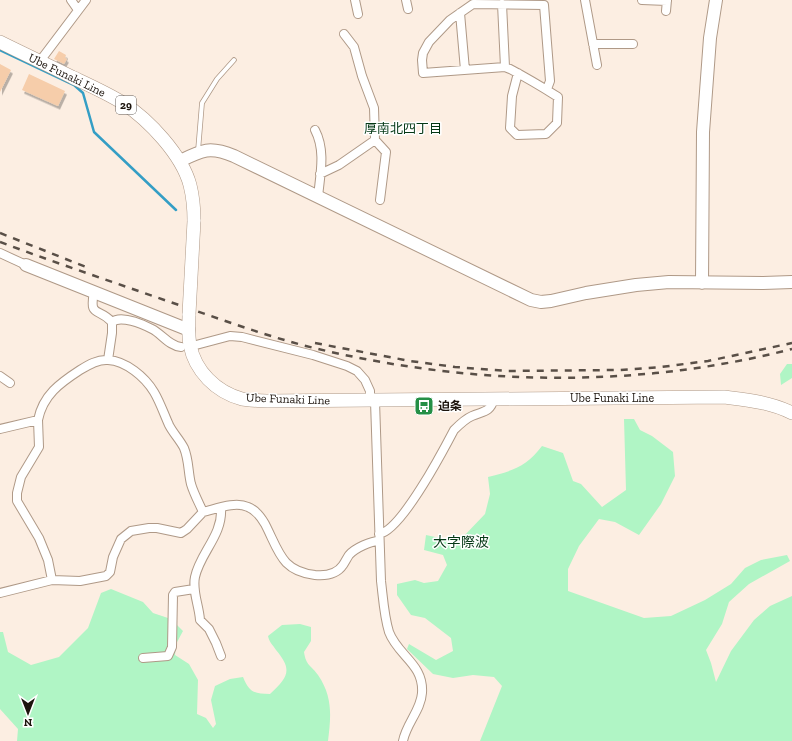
<svg xmlns="http://www.w3.org/2000/svg" width="792" height="741" viewBox="0 0 792 741" font-family="'Zilla Slab','Noto Sans JP',serif">
<defs>
<filter id="shadow"><feDropShadow dx="2" dy="3.5" stdDeviation="0" flood-color="#0004"/></filter>
</defs>
<rect width="100%" height="100%" fill="#fceee2"/>
<path fill="#b0f5c5" d="M 787,364 L 792,364 L 792,378 L 781,385 L 780,374 Z
M 624,419 L 634,419 L 640,430 L 652,436 L 673,452 L 675,476 L 661,504 L 639,535 L 615,522 L 599,519 L 579,546 L 568,569 L 568,591 L 644,618 L 671,616 L 705,600 L 731,584 L 745,568 L 761,560 L 787,555 L 790,561 L 749,584 L 729,602 L 722,624 L 706,650 L 711,663 L 716,682 L 731,651 L 754,620 L 770,606 L 792,596 L 792,741 L 480,741 L 502,686 L 494,677 L 473,675 L 453,678 L 433,674 L 407,649 L 409,644 L 436,660 L 453,651 L 451,638 L 425,618 L 411,615 L 397,595 L 397,584 L 415,580 L 424,583 L 438,581 L 447,565 L 443,555 L 424,550 L 426,535 L 449,540 L 462,538 L 485,514 L 490,494 L 488,477 C 512,471 526,467 542,446 L 563,453 L 573,481 L 581,484 L 602,507 L 626,490 Z
M 111,589 L 143,602 L 153,613 L 171,619 L 183,631 L 176,644 L 175,655 L 189,664 L 198,680 L 197,714 L 206,718 L 213,728 L 216,724 L 211,700 L 215,686 L 230,679 L 243,677 C 249,692 254,694 270,694 C 288,677 293,670 276,650 C 273,645 269,642 268,636 L 282,625 L 300,624 L 311,627 L 311,641 L 304,652 C 306,666 311,665 318,675 C 333,697 331,716 328,741 L 17,741 L 18,729 L 0,709 L 0,632 L 3,632 L 8,652 L 31,665 L 59,657 L 88,628 L 101,593 Z"/>
<g fill="none" stroke-linecap="round" stroke-linejoin="round">
<path stroke="#349ec5" stroke-width="2.5" d="M 0,50 L 74,85 L 83,93 L 94,132 L 176,210"/>
</g>
<path fill="#f6cdaa" filter="url(#shadow)" d="M 59,51 L 66,55 L 65,58 L 67,59 L 64,64 L 54,59 Z
M 0,64 L 11,70 L 0,92 Z
M 29,74 L 65,91 L 58,106 L 22,90 Z"/>
<g fill="none" stroke-linecap="round" stroke-linejoin="round">
<defs>
<path id="lane" d="M 198,151 L 202,103 L 217,79 L 234,60"/>
<path id="street" d="M 71,0 L 78,10
M 355,0 L 358,14
M 406,0 L 408,9
M 585,0 L 597,65
M 642,0 L 667,1
M 502,4 L 505,67
M 666,11 L 667,0
M 460,13 L 465,70
M 344,34 L 354,47 L 362,76 L 374,108 L 375,140 L 386,152 L 380,200
M 593,44 L 633,44
M 40,61 L 86,0
M 518,73 L 512,96 L 510,128 L 517,135 L 546,134 L 557,123 L 558,97 C 542,87 527,78 510,69 L 505,67 L 423,73 L 422,60 L 423,53 L 429,42 L 450,20 L 473,4 L 544,5 L 550,81 L 547,89
M 315,130 C 326,151 320,175 318,197
M 320,174 L 339,165 L 375,140
M 0,253 L 26,265
M 94,292 C 89,318 98,307 112,322 L 112,333 L 108,360
M 112,322 C 121,315 142,324 152,329 C 162,334 169,346 181,347
M 196,345 L 230,336 L 242,337 L 313,355 L 347,366 L 357,371 L 365,380 L 370,391 L 370,401
M 0,376 L 10,383
M 375,401 L 381,581 C 383,597 384,616 389,632 C 398,656 424,664 422,693 C 421,710 406,724 403,741
M 38,420 L 39,447 L 21,477 L 17,493 L 17,501 L 39,538 L 48,560 L 52,580
M 0,429 L 38,420 C 43,395 60,383 80,370 C 88,365 98,359 108,360 C 126,361 145,377 154,392 C 160,402 164,414 169,425 C 173,433 180,440 184,448 C 189,460 188,472 191,484 C 194,494 199,503 203,512 C 216,509 235,501 248,507 C 256,510 261,517 265,524 C 279,551 281,571 315,575 C 326,576 337,574 343,565 C 345,562 347,558 349,555 C 355,548 371,541 379,541
M 221,508 C 223,535 200,553 195,577 C 192,591 199,605 200,620 L 209,629 L 216,643 L 221,656
M 379,534 C 401,531 443,451 454,430 C 459,425 465,419 472,416 C 483,411 490,413 494,399
M 0,593 L 52,580 L 80,581 L 106,576 L 110,572 L 113,557 L 121,539 L 131,531 L 149,528 L 157,528 L 181,533 L 187,529 L 203,512
M 143,658 L 168,656 L 172,647 L 173,595 L 175,592 L 194,589"/>
<path id="secondary" d="M 180,161 C 202,150 210,146 234,156 L 531,300 L 541,302 L 551,301 L 586,293 L 636,285 L 669,282 L 763,283 L 792,282
M 26,265 L 189,330
M 702,283 L 703,132 L 710,38 L 716,0"/>
<path id="primary" d="M 0,42 C 24,54 48,65 72,77 C 89,85 107,93 123,103 C 149,120 182,155 190,185 C 193,197 194,209 194,221
M 189,314 C 189,324 188,335 190,345 C 195,371 216,392 242,399 C 250,400 258,401 267,401 L 724,397 C 748,400 770,402 792,413"/>
</defs>
<use href="#lane" stroke="#af9987" stroke-width="5.5"/>
<use href="#street" stroke="#af9987" stroke-width="10"/>
<use href="#secondary" stroke="#af9987" stroke-width="14"/>
<use href="#primary" stroke="#af9987" stroke-width="14"/>
<use href="#lane" stroke="#fff" stroke-width="4"/>
<use href="#street" stroke="#fff" stroke-width="8"/>
<use href="#secondary" stroke="#fff" stroke-width="12"/>
<use href="#primary" stroke="#fff" stroke-width="13"/>
<path stroke="#594f47" stroke-width="2.5" stroke-dasharray="7 7" stroke-linecap="butt" d="M 0,233 L 86,267
M 0,242 C 56,263 113,282 170,302 C 218,318 265,336 314,348 C 471,386 636,389 792,349
M 315,343 L 410,361 L 455,367 L 508,371 L 620,370 L 661,367 L 708,361 L 792,343"/>
<defs>
<path id="primary-bridge" d="M 189,314 L 194,221"/>
</defs>
<use href="#primary-bridge" stroke="#af9987" stroke-width="14" stroke-linecap="butt"/>
<use href="#primary-bridge" stroke="#fff" stroke-width="13"/>
</g>
<defs>
<symbol id="bus-square" viewBox="-11 -11 22 22"><rect x="-9" y="-9" width="18" height="18" rx="4" fill="#258f46" stroke="#fff"/><path d="M-5-6H5V4H4V6H2V4H-2V6H-4V4H-5ZM-3.5-4V0h7V-4ZM-3.5 1.2v1.5H-2V1.2ZM2 1.2v1.5H3.5V1.2Z" fill="#fff"/></symbol>
</defs>
<g fill-rule="evenodd">
<use href="#bus-square" x="413" y="395" width="22" height="22"/>
</g>
<g text-anchor="middle" stroke-width="3" stroke-linejoin="round" paint-order="stroke">
<rect fill="#fff" stroke="#605a56" stroke-width="1" x="116" y="96" width="20" height="18" rx="3"/>
<g font-size="11" font-weight="bold" fill="#1c140d">
<text x="126" y="109">29</text>
</g>
<g font-size="12" fill="#1c140d" stroke="#fff">
<text transform="translate(67 75) rotate(26)" y="4">Ube Funaki Line</text>
<text x="612" y="402">Ube Funaki Line</text>
<text transform="translate(288 399) rotate(2)" y="4">Ube Funaki Line</text>
</g>
<g font-size="12" font-weight="bold" fill="#1c140d" stroke="#fff" text-anchor="start">
<text x="438" y="410">迫条</text>
</g>
<g font-size="13" fill="#043815" stroke="#fff">
<text x="403" y="133">厚南北四丁目</text>
</g>
<g font-size="14" fill="#043815" stroke="#fff">
<text x="461" y="547">大字際波</text>
</g>
</g>
<g transform="translate(28 713) rotate(180)" stroke="#ffffff" stroke-width="3" paint-order="stroke">
<path d="M0-3L7 15L0 10L-7 15Z" fill="#1c140d"/>
<text y="-6" font-size="11" font-weight="bold" text-anchor="middle" fill="#1c140d">N</text>
</g>
</svg>
